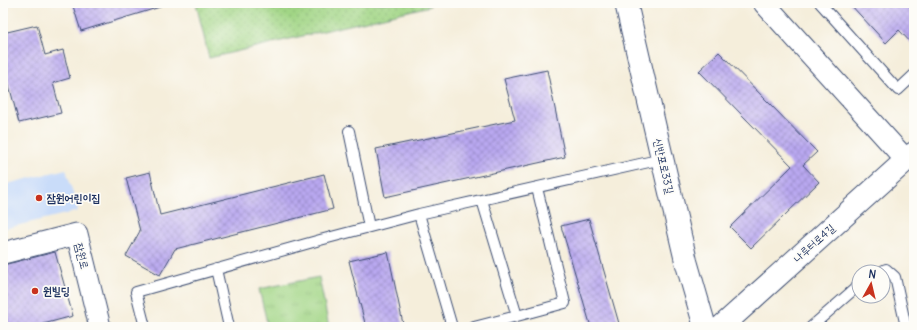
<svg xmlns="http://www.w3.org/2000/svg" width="917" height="330" viewBox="0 0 917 330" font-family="Delius,'Poor Story',sans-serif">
<defs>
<pattern id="grass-dots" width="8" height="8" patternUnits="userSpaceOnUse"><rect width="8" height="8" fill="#a1d585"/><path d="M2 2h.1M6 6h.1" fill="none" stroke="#8ab775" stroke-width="1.8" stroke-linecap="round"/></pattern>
<pattern id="park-tufts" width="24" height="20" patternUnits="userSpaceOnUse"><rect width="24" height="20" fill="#a1d585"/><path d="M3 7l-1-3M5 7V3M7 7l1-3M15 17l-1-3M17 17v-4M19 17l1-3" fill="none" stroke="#8ab775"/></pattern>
<pattern id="building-cross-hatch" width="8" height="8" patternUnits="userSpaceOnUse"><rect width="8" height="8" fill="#b9a8f0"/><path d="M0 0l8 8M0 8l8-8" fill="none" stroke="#9689c6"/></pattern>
</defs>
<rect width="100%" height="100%" fill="#fdfcf7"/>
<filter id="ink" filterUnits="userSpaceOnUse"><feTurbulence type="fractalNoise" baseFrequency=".025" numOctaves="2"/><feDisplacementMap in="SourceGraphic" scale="8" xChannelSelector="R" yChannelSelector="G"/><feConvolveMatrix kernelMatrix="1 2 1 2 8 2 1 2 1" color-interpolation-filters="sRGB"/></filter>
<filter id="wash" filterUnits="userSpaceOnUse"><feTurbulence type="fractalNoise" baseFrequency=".012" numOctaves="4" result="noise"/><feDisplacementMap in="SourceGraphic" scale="16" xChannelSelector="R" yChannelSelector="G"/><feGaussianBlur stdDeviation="0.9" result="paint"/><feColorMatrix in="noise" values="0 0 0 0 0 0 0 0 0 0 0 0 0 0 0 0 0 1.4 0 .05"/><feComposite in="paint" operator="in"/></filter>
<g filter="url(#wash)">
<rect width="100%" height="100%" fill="#f5eedb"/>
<path fill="#c9dcf9" d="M 66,169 L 78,211 L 3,229 L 3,185 Z"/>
<path fill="url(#grass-dots)" stroke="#5e8272" d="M 196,3 L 429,3 L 430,6 L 209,58 Z"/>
<path fill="url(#park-tufts)" stroke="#5e8272" d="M 319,277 L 329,327 L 268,327 L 259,289 Z"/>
<g id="blocks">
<path fill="url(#building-cross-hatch)" d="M 72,3 L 159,3 L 160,7 L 81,31 Z
M 849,3 L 906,3 L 914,11 L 914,46 L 899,30 L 886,43 Z
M 37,25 L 45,55 L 63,50 L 70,78 L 53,83 L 61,113 L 19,123 L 3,62 L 3,33 Z
M 719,52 L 817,152 L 803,165 L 819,182 L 751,248 L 730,227 L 792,166 L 699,71 Z
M 547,70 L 565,157 L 385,197 L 376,149 L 515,120 L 504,79 Z
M 150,172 L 160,215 L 324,174 L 333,209 L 175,249 L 160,275 L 126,256 L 140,231 L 126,178 Z
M 589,219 L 620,327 L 591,327 L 561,226 Z
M 55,252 L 73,316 L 32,327 L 3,327 L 3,265 Z
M 388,252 L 403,324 L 387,327 L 366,327 L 349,261 Z"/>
</g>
</g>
<g filter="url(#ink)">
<use href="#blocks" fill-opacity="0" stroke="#3c4c71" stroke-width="1"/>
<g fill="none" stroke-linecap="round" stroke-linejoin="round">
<defs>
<path id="lane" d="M 820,3 L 898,90 L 914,75
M 349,131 L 369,227
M 419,214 L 452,327
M 216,269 L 229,327
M 880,272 L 886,269 L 895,277 L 906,327
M 517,316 L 565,303 L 537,188
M 145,327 L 136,292 L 320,240 L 419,214 L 662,159
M 474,327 L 517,316 L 482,200
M 811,327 L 859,285"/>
<path id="street" d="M 764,3 L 906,160
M 3,253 L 77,234 L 100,327"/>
<path id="secondary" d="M 626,3 L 686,261 L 705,327
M 721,327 L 914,153"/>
</defs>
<use href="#lane" stroke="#3c4c71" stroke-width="12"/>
<use href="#street" stroke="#3c4c71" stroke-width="23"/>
<use href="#secondary" stroke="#3c4c71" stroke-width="24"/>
<use href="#lane" stroke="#fff" stroke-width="10"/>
<use href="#street" stroke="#fff" stroke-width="21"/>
<use href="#secondary" stroke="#fff" stroke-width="22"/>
</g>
</g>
<g fill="#c8321e" stroke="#fdfcf7" stroke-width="1.5">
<circle cx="39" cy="198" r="4"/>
<circle cx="35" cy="291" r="4"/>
</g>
<g text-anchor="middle" stroke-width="3.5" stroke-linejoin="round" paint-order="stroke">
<g font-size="11" fill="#1b2f5e" stroke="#fdfcf7">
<text transform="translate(664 166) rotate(77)" y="4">신반포로33길</text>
<text transform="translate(814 243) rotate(-42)" y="4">나루터로4길</text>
<text transform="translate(82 256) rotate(76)" y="4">잠원로</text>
</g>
<g font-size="11" font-weight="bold" fill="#1b2f5e" stroke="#fdfcf7" text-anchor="start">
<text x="47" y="202">잠원어린이집</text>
<text x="43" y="295">원빌딩</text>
</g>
</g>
<rect width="917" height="330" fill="none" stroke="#fdfcf7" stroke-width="16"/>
<g transform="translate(871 284) rotate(8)"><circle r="19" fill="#fdfcf7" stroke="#a3aaba"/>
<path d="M0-3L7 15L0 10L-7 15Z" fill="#c8321e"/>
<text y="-6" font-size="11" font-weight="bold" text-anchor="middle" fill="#1b2f5e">N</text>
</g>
</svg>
